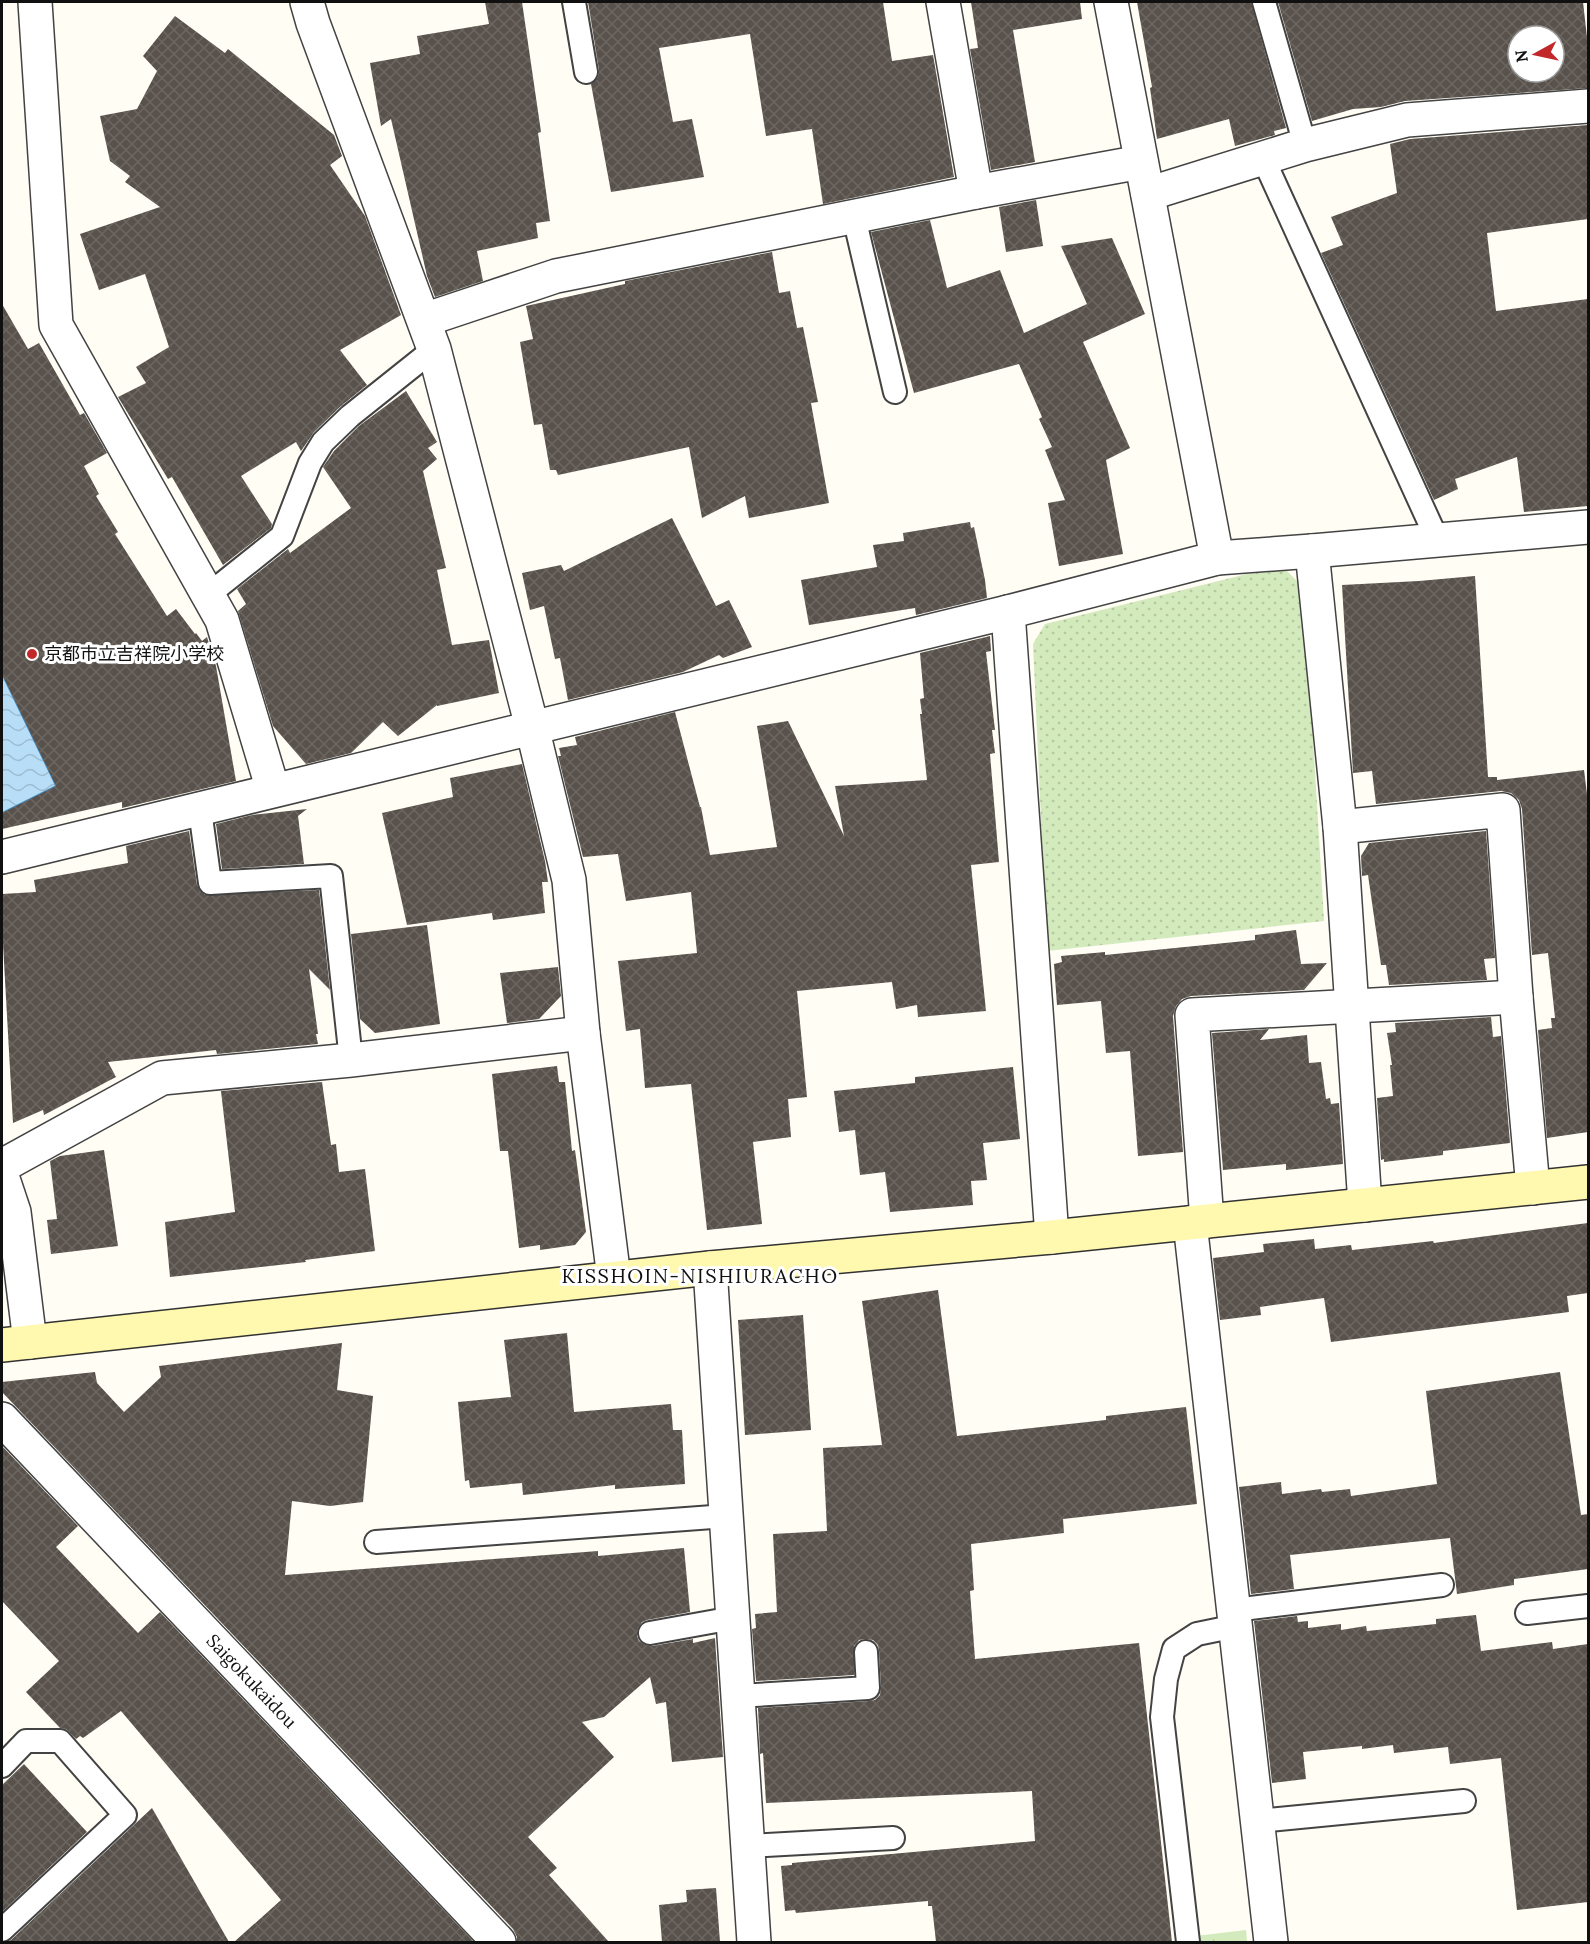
<svg xmlns="http://www.w3.org/2000/svg" width="1590" height="1944" viewBox="0 0 1590 1944" font-family="Lora,'Noto Sans JP',serif">
<defs>
<pattern id="grass-tufts" width="24" height="20" patternUnits="userSpaceOnUse" patternTransform="scale(1.5)"><rect width="24" height="20" fill="#d3eabc"/><path d="M3 7l-1-3M5 7V3M7 7l1-3M15 17l-1-3M17 17v-4M19 17l1-3" fill="none" stroke="#b4c8a1"/></pattern>
<pattern id="park-dots" width="8" height="8" patternUnits="userSpaceOnUse" patternTransform="scale(1.5)"><rect width="8" height="8" fill="#d3eabc"/><path d="M2 2h.1M6 6h.1" fill="none" stroke="#b4c8a1" stroke-width="1.8" stroke-linecap="round"/></pattern>
<pattern id="water-waves" width="16" height="10" patternUnits="userSpaceOnUse" patternTransform="scale(1.5)"><rect width="16" height="10" fill="#b8def7"/><path d="M0 5q4-4 8 0t8 0" fill="none" stroke="#9dbdd3"/></pattern>
<pattern id="building-cross-hatch" width="8" height="8" patternUnits="userSpaceOnUse" patternTransform="scale(1.5)"><rect width="8" height="8" fill="#59524c"/><path d="M0 0l8 8M0 8l8-8" fill="none" stroke="#6c6661"/></pattern>
</defs>
<rect width="100%" height="100%" fill="#fffdf4"/>
<path fill="url(#grass-tufts)" d="M 1246,1930 L 1247,1942 L 1196,1942 L 1196,1936 Z"/>
<path fill="url(#park-dots)" d="M 1286,570 L 1304,588 L 1324,921 L 1047,951 L 1033,644 L 1045,624 L 1247,574 Z"/>
<path fill="url(#water-waves)" stroke="#3f91ce" stroke-width="1.5" d="M 2,674 L 56,786 L 2,813 Z"/>
<path fill="url(#building-cross-hatch)" fill-rule="evenodd" d="M 485,2 L 522,2 L 541,132 L 538,133 L 550,221 L 536,223 L 538,238 L 477,251 L 483,281 L 435,297 L 427,276 L 391,119 L 381,126 L 370,63 L 420,54 L 417,36 L 489,24 Z
M 588,2 L 883,2 L 892,61 L 933,55 L 954,177 L 823,204 L 812,129 L 766,136 L 750,34 L 659,48 L 673,122 L 692,119 L 704,177 L 611,192 L 591,84 L 598,77 L 599,70 Z
M 971,2 L 1080,2 L 1082,19 L 1013,30 L 1035,162 L 991,170 L 970,49 L 978,48 Z
M 1137,2 L 1251,2 L 1286,128 L 1274,131 L 1275,135 L 1235,146 L 1229,119 L 1157,139 L 1150,88 L 1152,87 Z
M 1278,2 L 1583,2 L 1588,46 L 1588,88 L 1405,101 L 1381,107 L 1353,109 L 1312,121 ZM 1518,36 L 1554,36 L 1554,72 L 1518,72 Z
M 175,16 L 225,53 L 228,49 L 334,135 L 342,156 L 330,165 L 365,216 L 401,315 L 340,350 L 367,385 L 341,406 L 314,432 L 301,451 L 296,442 L 241,476 L 272,524 L 271,528 L 223,565 L 172,477 L 168,479 L 118,397 L 146,383 L 136,367 L 169,347 L 145,274 L 99,290 L 80,234 L 160,207 L 125,182 L 130,176 L 110,161 L 100,116 L 137,109 L 157,71 L 143,56 Z
M 1588,125 L 1588,219 L 1487,233 L 1496,311 L 1588,299 L 1588,506 L 1524,512 L 1517,457 L 1455,479 L 1458,489 L 1434,500 L 1321,253 L 1343,245 L 1331,217 L 1397,193 L 1390,144 L 1410,139 Z
M 1036,200 L 1043,246 L 1006,252 L 999,207 Z
M 930,220 L 947,288 L 1000,270 L 1024,333 L 1087,304 L 1061,246 L 1112,238 L 1145,314 L 1083,342 L 1130,448 L 1106,460 L 1123,554 L 1059,566 L 1048,503 L 1065,500 L 1045,450 L 1052,447 L 1039,419 L 1042,417 L 1019,364 L 914,393 L 871,232 Z
M 772,252 L 779,293 L 790,291 L 797,328 L 803,327 L 818,402 L 811,403 L 829,503 L 749,518 L 745,496 L 702,518 L 689,447 L 558,475 L 556,470 L 550,470 L 542,424 L 534,425 L 520,342 L 533,339 L 526,306 L 625,284 L 625,281 Z
M 2,304 L 28,349 L 39,343 L 80,415 L 84,413 L 107,453 L 84,466 L 99,494 L 96,496 L 118,532 L 115,534 L 167,616 L 176,609 L 195,634 L 196,633 L 202,641 L 207,637 L 216,666 L 236,781 L 122,808 L 122,802 L 2,829 L 2,813 L 56,786 L 2,674 Z
M 406,391 L 437,442 L 428,448 L 437,459 L 423,471 L 446,568 L 437,570 L 452,645 L 489,640 L 499,693 L 437,706 L 437,705 L 398,736 L 383,722 L 351,753 L 306,764 L 273,726 L 238,611 L 246,604 L 237,589 L 288,549 L 290,553 L 351,508 L 323,467 L 334,451 L 359,426 Z
M 672,518 L 716,606 L 729,600 L 752,647 L 723,658 L 719,655 L 683,672 L 568,700 L 560,658 L 555,659 L 544,606 L 530,610 L 522,573 L 561,565 L 564,571 Z
M 970,522 L 971,528 L 974,527 L 985,580 L 987,598 L 916,615 L 915,608 L 809,625 L 801,580 L 877,567 L 873,545 L 904,541 L 903,533 Z
M 1475,576 L 1488,777 L 1497,777 L 1497,780 L 1584,770 L 1588,802 L 1588,1132 L 1547,1138 L 1538,1030 L 1552,1028 L 1551,1018 L 1555,1018 L 1548,953 L 1532,955 L 1522,809 L 1519,800 L 1511,793 L 1501,791 L 1376,804 L 1372,771 L 1353,773 L 1342,585 L 1419,581 Z
M 990,636 L 991,651 L 986,652 L 995,730 L 992,730 L 995,753 L 990,754 L 999,862 L 971,865 L 986,1011 L 918,1017 L 917,1005 L 896,1009 L 892,982 L 797,991 L 807,1097 L 788,1099 L 791,1137 L 753,1142 L 762,1224 L 707,1230 L 691,1084 L 645,1088 L 640,1029 L 626,1031 L 618,961 L 697,953 L 691,892 L 626,901 L 618,854 L 583,857 L 558,756 L 561,756 L 559,748 L 577,745 L 575,737 L 675,712 L 700,807 L 701,807 L 710,855 L 777,847 L 757,726 L 788,721 L 844,836 L 835,786 L 927,780 L 920,714 L 922,714 L 920,699 L 924,698 L 920,653 Z
M 522,764 L 545,861 L 548,882 L 542,882 L 545,913 L 493,920 L 492,913 L 407,925 L 382,813 L 453,797 L 450,778 Z
M 307,809 L 298,816 L 304,864 L 222,869 L 216,824 L 252,815 Z
M 189,831 L 197,885 L 200,891 L 205,895 L 319,890 L 330,990 L 309,969 L 318,1034 L 316,1034 L 318,1044 L 217,1054 L 216,1050 L 108,1062 L 116,1077 L 44,1115 L 43,1110 L 13,1123 L 2,926 L 2,894 L 36,892 L 34,880 L 128,863 L 126,846 Z
M 1486,831 L 1495,958 L 1484,959 L 1487,980 L 1389,985 L 1386,965 L 1381,965 L 1368,875 L 1362,876 L 1361,856 L 1369,843 Z
M 427,925 L 440,1024 L 375,1033 L 360,1019 L 351,934 Z
M 1296,930 L 1301,964 L 1327,963 L 1304,990 L 1191,996 L 1182,999 L 1176,1006 L 1173,1016 L 1183,1152 L 1138,1156 L 1130,1051 L 1106,1053 L 1101,1001 L 1057,1005 L 1054,964 L 1062,962 L 1061,956 L 1105,952 L 1105,955 L 1255,940 L 1255,935 Z
M 558,967 L 561,996 L 539,1019 L 507,1023 L 500,973 Z
M 1491,1017 L 1493,1037 L 1501,1036 L 1510,1143 L 1443,1151 L 1443,1155 L 1384,1162 L 1384,1159 L 1381,1160 L 1377,1098 L 1393,1096 L 1390,1065 L 1392,1065 L 1387,1033 L 1396,1032 L 1395,1023 Z
M 1269,1029 L 1260,1040 L 1307,1035 L 1309,1063 L 1321,1062 L 1326,1099 L 1330,1098 L 1331,1104 L 1339,1103 L 1343,1164 L 1286,1170 L 1286,1164 L 1223,1170 L 1212,1033 Z
M 557,1066 L 559,1082 L 565,1082 L 572,1151 L 575,1150 L 586,1232 L 575,1245 L 540,1250 L 540,1245 L 519,1248 L 508,1151 L 500,1151 L 492,1074 Z
M 1013,1067 L 1020,1139 L 983,1143 L 987,1180 L 971,1181 L 973,1205 L 890,1212 L 885,1172 L 860,1175 L 855,1130 L 839,1132 L 834,1091 L 915,1083 L 915,1077 Z
M 322,1082 L 331,1145 L 336,1144 L 339,1172 L 365,1169 L 375,1251 L 305,1260 L 306,1262 L 170,1277 L 165,1222 L 235,1212 L 221,1091 Z
M 104,1150 L 118,1246 L 51,1254 L 47,1220 L 57,1219 L 50,1161 L 60,1156 Z
M 1588,1223 L 1588,1293 L 1567,1296 L 1569,1312 L 1331,1342 L 1324,1298 L 1260,1307 L 1261,1315 L 1220,1320 L 1213,1258 L 1264,1252 L 1263,1244 L 1314,1239 L 1315,1249 L 1351,1245 L 1352,1250 L 1433,1241 L 1434,1243 Z
M 938,1290 L 957,1436 L 1106,1420 L 1106,1416 L 1186,1407 L 1197,1504 L 1063,1519 L 1064,1533 L 971,1544 L 974,1590 L 970,1591 L 975,1659 L 1139,1643 L 1172,1942 L 936,1942 L 932,1906 L 928,1906 L 928,1901 L 796,1913 L 795,1910 L 785,1911 L 781,1866 L 792,1865 L 792,1863 L 1035,1841 L 1032,1791 L 766,1803 L 763,1753 L 760,1754 L 758,1708 L 869,1701 L 875,1700 L 880,1695 L 881,1687 L 879,1651 L 878,1645 L 873,1640 L 866,1639 L 859,1640 L 854,1646 L 854,1675 L 756,1681 L 752,1629 L 756,1628 L 755,1614 L 777,1612 L 773,1534 L 827,1531 L 823,1448 L 882,1445 L 862,1301 Z
M 803,1315 L 811,1430 L 745,1435 L 738,1320 Z
M 567,1333 L 574,1412 L 671,1404 L 673,1430 L 682,1430 L 685,1484 L 615,1489 L 615,1485 L 523,1495 L 522,1483 L 470,1488 L 469,1480 L 465,1481 L 458,1402 L 511,1397 L 504,1340 Z
M 342,1343 L 337,1390 L 373,1396 L 363,1502 L 330,1506 L 292,1501 L 285,1575 L 598,1551 L 598,1556 L 684,1548 L 690,1612 L 647,1620 L 642,1622 L 638,1628 L 637,1636 L 639,1641 L 645,1645 L 652,1646 L 693,1639 L 693,1643 L 715,1638 L 723,1757 L 672,1762 L 666,1702 L 656,1704 L 650,1677 L 604,1717 L 582,1722 L 614,1757 L 528,1837 L 557,1868 L 549,1875 L 609,1942 L 517,1942 L 517,1937 L 513,1929 L 2,1392 L 2,1382 L 95,1372 L 97,1383 L 124,1412 L 161,1377 L 159,1366 Z
M 1560,1372 L 1581,1515 L 1588,1514 L 1588,1569 L 1514,1579 L 1514,1585 L 1457,1594 L 1450,1538 L 1290,1555 L 1294,1589 L 1251,1594 L 1239,1487 L 1281,1482 L 1282,1494 L 1321,1489 L 1322,1492 L 1350,1489 L 1351,1496 L 1437,1484 L 1426,1391 Z
M 2,1446 L 78,1526 L 56,1547 L 138,1633 L 160,1612 L 474,1942 L 234,1942 L 281,1900 L 121,1711 L 83,1738 L 80,1736 L 76,1739 L 66,1729 L 60,1728 L 26,1692 L 59,1661 L 2,1601 Z
M 1476,1615 L 1481,1651 L 1552,1642 L 1553,1649 L 1588,1644 L 1588,1902 L 1517,1910 L 1501,1758 L 1450,1764 L 1448,1747 L 1394,1753 L 1393,1745 L 1362,1749 L 1362,1746 L 1303,1752 L 1306,1779 L 1272,1783 L 1254,1621 L 1297,1616 L 1298,1622 L 1308,1621 L 1308,1628 L 1341,1624 L 1341,1630 L 1366,1626 L 1367,1631 L 1436,1624 L 1436,1619 Z
M 24,1764 L 87,1832 L 2,1912 L 2,1785 Z
M 152,1808 L 229,1942 L 6,1942 L 11,1940 Z
M 716,1888 L 720,1942 L 662,1942 L 659,1905 L 687,1902 L 686,1890 Z"/>
<g fill="none" stroke-linecap="round" stroke-linejoin="round">
<defs>
<path id="lane" d="M 574,2 L 586,72
M 1264,2 L 1305,145
M 1263,158 L 1437,539
M 854,217 L 895,392
M 208,595 L 282,536 L 310,463 L 323,442 L 350,416 L 434,349
M 200,810 L 210,883 L 331,876 L 351,1060
M 376,1542 L 726,1516
M 1234,1610 L 1442,1585
M 1527,1613 L 1588,1606
M 650,1633 L 733,1618
M 738,1696 L 868,1688 L 866,1652
M 2,1766 L 26,1741 L 60,1741 L 125,1815 L 2,1930
M 1258,1821 L 1464,1801
M 748,1846 L 893,1838
M 1188,1942 L 1162,1717 L 1166,1679 L 1174,1649 L 1197,1634 L 1236,1626"/>
<g id="street">
<path d="M 35,2 L 56,325 L 222,620 L 273,790"/>
<path d="M 307,2 L 313,23 L 434,349 L 532,727 L 569,880 L 583,1033 L 614,1278"/>
<path d="M 943,2 L 976,192"/>
<path d="M 1111,2 L 1217,558"/>
<path d="M 1148,194 L 1305,145 L 1407,120 L 1588,106"/>
<path d="M 424,320 L 556,276 L 976,192 L 1141,162"/>
<path d="M 1312,551 L 1340,827 L 1365,1205"/>
<path d="M 1008,612 L 1052,1237"/>
<path d="M 1340,827 L 1503,810 L 1516,997 L 1533,1188"/>
<path d="M 2,857 L 1008,612 L 1217,558 L 1312,551 L 1588,527"/>
<path d="M 2,1166 L 162,1078 L 351,1060 L 583,1033"/>
<path d="M 2,1176 L 14,1212 L 30,1342"/>
<path d="M 1207,1221 L 1192,1015 L 1516,997"/>
<path d="M 1190,1223 L 1271,1942"/>
<path d="M 710,1268 L 754,1942"/>
<path id="s1" d="M 2,1419 L 499,1942"/>
</g>
<path id="secondary" d="M 2,1345 L 710,1268 L 1052,1237 L 1588,1182"/>
</defs>
<use href="#lane" stroke="#434343" stroke-width="26"/>
<use href="#street" stroke="#434343" stroke-width="36"/>
<use href="#secondary" stroke="#323232" stroke-width="36"/>
<use href="#lane" stroke="#fff" stroke-width="22"/>
<use href="#street" stroke="#fff" stroke-width="33"/>
<use href="#secondary" stroke="#fff8af" stroke-width="33"/>
</g>
<circle fill="#c2272a" stroke="#fff" stroke-width="2" cx="32" cy="654" r="6"/>
<g text-anchor="middle" stroke-width="6" stroke-linejoin="round" paint-order="stroke">
<g font-size="18" fill="#101010" stroke="#fff" text-anchor="start">
<text x="44" y="660">京都市立吉祥院小学校</text>
</g>
<g font-size="18" fill="#101010" stroke="#fff">
<text dy="6" stroke="none"><textPath href="#s1" startOffset="362">Saigokukaidou</textPath></text>
</g>
<g font-size="20" letter-spacing="1.5" fill="#101010" stroke="#fff">
<text x="700" y="1283">KISSHOIN-NISHIURACHO</text>
</g>
</g>
<rect width="1590" height="1944" fill="none" stroke="#101010" stroke-width="6"/>
<g transform="translate(1536 54) rotate(262)"><circle r="28" fill="#ffffff" stroke="#9f9f9f" stroke-width="1.5"/>
<path d="M0-4.5L10 22L0 15L-10 22Z" fill="#c2272a"/>
<text y="-9" font-size="16" font-weight="bold" text-anchor="middle" fill="#101010">N</text>
</g>
</svg>
